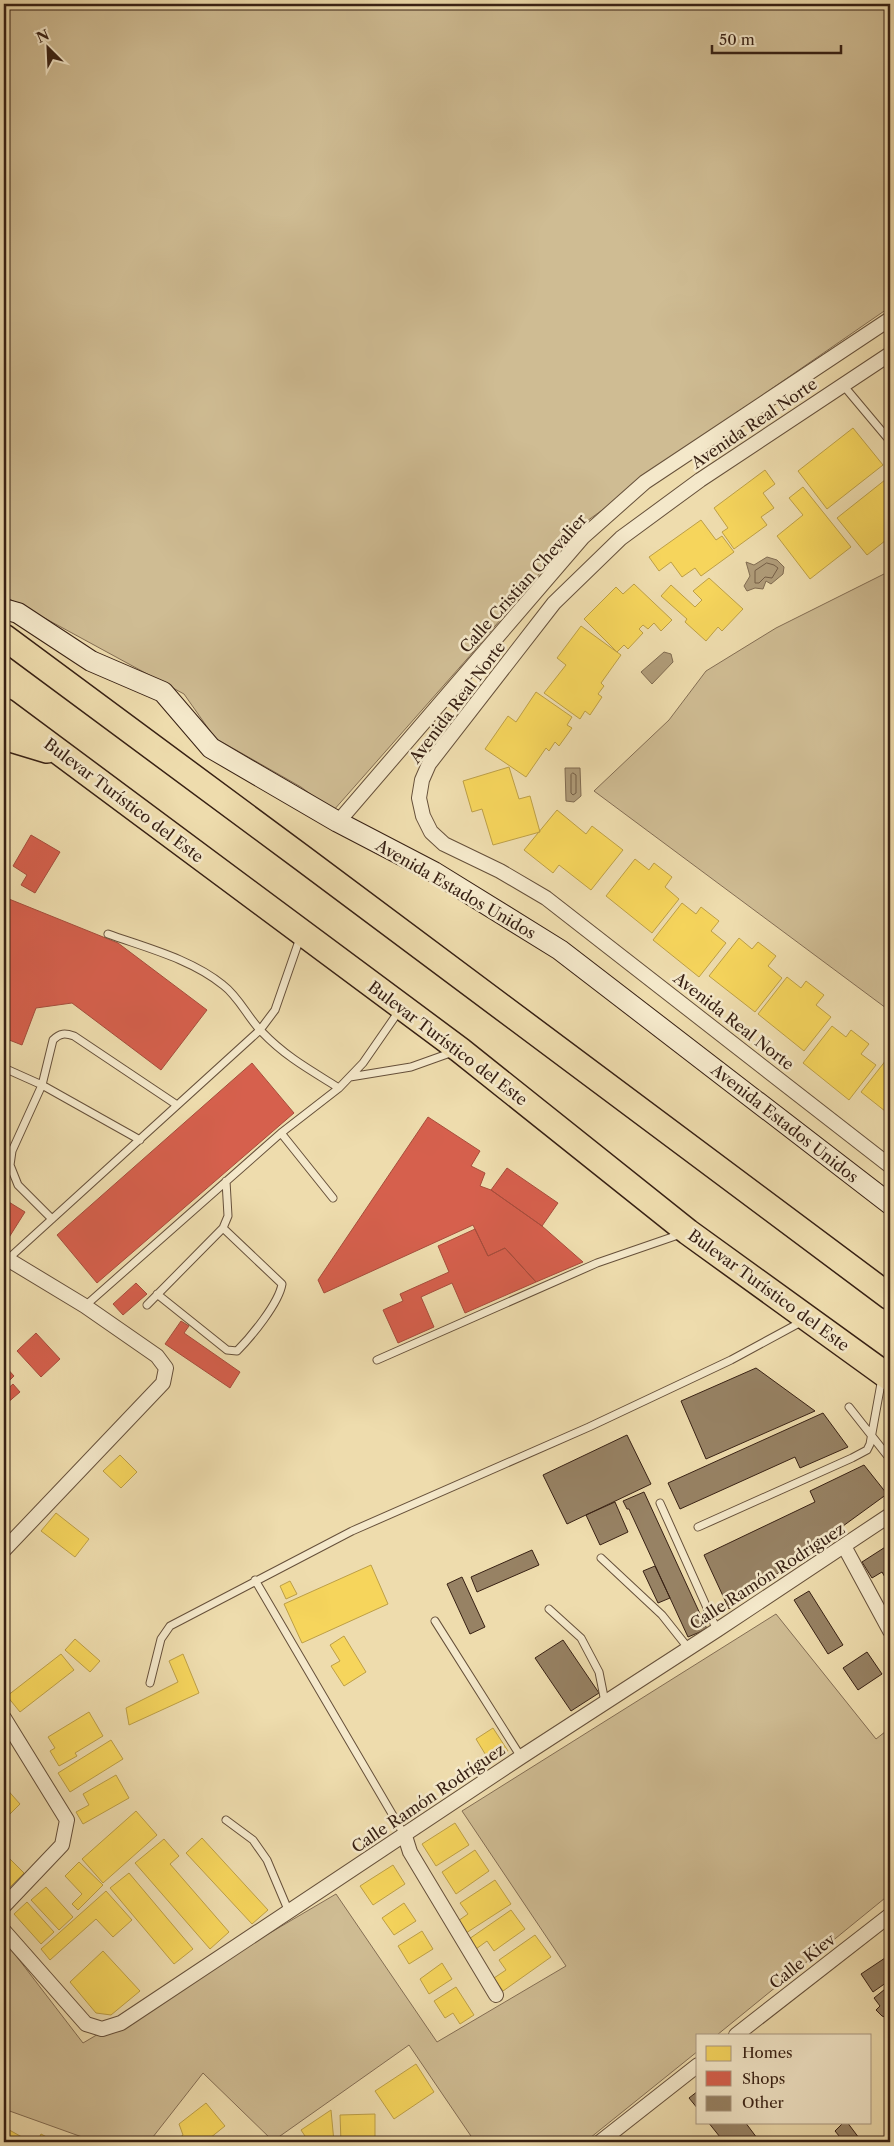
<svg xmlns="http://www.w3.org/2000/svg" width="894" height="2146" viewBox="0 0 894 2146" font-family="'Libre Caslon Text',serif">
<rect width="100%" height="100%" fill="#eedcad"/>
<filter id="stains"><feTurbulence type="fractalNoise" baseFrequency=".004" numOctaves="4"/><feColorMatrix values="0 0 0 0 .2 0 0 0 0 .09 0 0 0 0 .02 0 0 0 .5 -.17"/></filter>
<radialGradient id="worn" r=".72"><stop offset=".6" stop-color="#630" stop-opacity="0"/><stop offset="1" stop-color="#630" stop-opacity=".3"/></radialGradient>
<path fill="#cfbc93" stroke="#846e54" d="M 4,4 L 890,4 L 890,307 L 767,392 L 580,526 L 467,659 L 333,811 L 301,787 L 215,738 L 184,694 L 4,596 Z
M 890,571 L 890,1011 L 594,791 L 669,720 L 706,671 L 776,628 Z
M 776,1614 L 876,1739 L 890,1728 L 890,1894 L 717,2035 L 698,2035 L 698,2051 L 585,2142 L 475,2142 L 409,2045 L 273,2141 L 203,2073 L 149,2142 L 96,2142 L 4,2109 L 4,1948 L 7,1944 L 83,2043 L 336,1894 L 437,2042 L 566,1966 L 462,1811 Z"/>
<path fill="#b09c79" stroke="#806b51" d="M 767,557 L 777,560 L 784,567 L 783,574 L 771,584 L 766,581 L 763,589 L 755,588 L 747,591 L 744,586 L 750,576 L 746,562 L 754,565 Z
M 664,652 L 671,654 L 673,662 L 652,684 L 641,672 Z
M 565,768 L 580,768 L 581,796 L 574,802 L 566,801 Z"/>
<path fill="#f6d55c" stroke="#bd9f46" d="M 853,428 L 883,465 L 827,509 L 798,471 Z
M 765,470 L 775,484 L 763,493 L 774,508 L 761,517 L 767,525 L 734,549 L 722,532 L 728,528 L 714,508 Z
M 890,476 L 890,537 L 867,555 L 837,518 Z
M 803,487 L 851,547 L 810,579 L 777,536 L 803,515 L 789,498 Z
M 701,520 L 716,540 L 722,536 L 734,552 L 701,576 L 695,568 L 682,577 L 671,562 L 659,571 L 649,557 Z
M 709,578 L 743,609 L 722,631 L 718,627 L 706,641 L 685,622 L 687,619 L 661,596 L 671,585 L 695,607 L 702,600 L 693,591 Z
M 634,584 L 672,620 L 661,631 L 654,623 L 648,629 L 643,625 L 639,629 L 643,633 L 628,649 L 624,645 L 617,652 L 584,619 L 616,587 L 623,594 Z
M 581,626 L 621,655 L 601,683 L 604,686 L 598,694 L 602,697 L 590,715 L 585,711 L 580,719 L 544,693 L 566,665 L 557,658 Z
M 536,692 L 572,717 L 567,725 L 572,728 L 559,746 L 555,742 L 549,751 L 546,748 L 526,777 L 485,749 L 508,716 L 516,722 Z
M 509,767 L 519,799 L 530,796 L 540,832 L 493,845 L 482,809 L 472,812 L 463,781 Z
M 557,810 L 586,834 L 592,826 L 623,850 L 591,890 L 559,865 L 553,873 L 524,850 Z
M 635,859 L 649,870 L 654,863 L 672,877 L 665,887 L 679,899 L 652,933 L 606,896 Z
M 682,903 L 696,914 L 701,907 L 719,921 L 711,931 L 726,943 L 699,977 L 653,940 Z
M 739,938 L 752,949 L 758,942 L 776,956 L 768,966 L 782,978 L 755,1012 L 709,976 Z
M 787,977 L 801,988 L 806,981 L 824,995 L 816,1005 L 831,1017 L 804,1051 L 758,1014 Z
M 832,1026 L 846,1037 L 851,1030 L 869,1044 L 861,1054 L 876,1065 L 849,1100 L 803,1063 Z
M 890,1055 L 890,1115 L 861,1092 Z
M 120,1455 L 137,1472 L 121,1488 L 103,1471 Z
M 56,1513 L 89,1539 L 75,1557 L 41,1531 Z
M 371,1565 L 388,1604 L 302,1643 L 284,1604 Z
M 290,1581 L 297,1594 L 286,1599 L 280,1586 Z
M 344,1636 L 366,1672 L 344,1686 L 331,1666 L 340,1661 L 330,1645 Z
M 75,1639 L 100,1661 L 90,1672 L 65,1650 Z
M 61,1654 L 74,1670 L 20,1712 L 7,1696 Z
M 183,1654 L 199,1693 L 129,1725 L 126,1708 L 178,1682 L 169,1661 Z
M 89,1712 L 103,1736 L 75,1753 L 77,1756 L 59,1766 L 50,1751 L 55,1748 L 48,1737 Z
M 493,1728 L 508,1751 L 490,1762 L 476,1739 Z
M 111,1740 L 123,1759 L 70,1792 L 58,1773 Z
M 116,1775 L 129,1798 L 83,1824 L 76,1812 L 89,1805 L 83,1794 Z
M 4,1786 L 20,1804 L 9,1815 L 4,1809 Z
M 136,1811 L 157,1835 L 103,1883 L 82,1859 Z
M 455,1823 L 469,1845 L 436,1866 L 422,1844 Z
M 202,1838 L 268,1910 L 252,1924 L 186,1853 Z
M 164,1839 L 179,1856 L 170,1864 L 229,1932 L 210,1949 L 135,1863 Z
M 475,1850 L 489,1871 L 456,1894 L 442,1872 Z
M 10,1859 L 24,1873 L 4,1893 L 4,1866 Z
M 79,1862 L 103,1885 L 78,1910 L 72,1904 L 82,1894 L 65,1876 Z
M 393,1865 L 405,1884 L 373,1905 L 360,1886 Z
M 129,1873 L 193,1949 L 174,1964 L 110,1888 Z
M 495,1880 L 511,1904 L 466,1933 L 458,1921 L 468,1914 L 460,1903 Z
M 46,1887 L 73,1917 L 59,1930 L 31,1900 Z
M 106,1891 L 132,1920 L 113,1937 L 96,1919 L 50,1960 L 41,1949 Z
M 27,1902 L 54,1932 L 41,1944 L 14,1914 Z
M 404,1903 L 416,1921 L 394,1935 L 382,1918 Z
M 511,1910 L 525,1929 L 494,1951 L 487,1941 L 476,1949 L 469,1939 Z
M 422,1931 L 433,1949 L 409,1964 L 398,1946 Z
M 535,1935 L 551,1957 L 503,1991 L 494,1978 L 506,1970 L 499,1960 Z
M 103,1951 L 140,1991 L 111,2015 L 96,2013 L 70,1982 Z
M 442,1963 L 452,1979 L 429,1994 L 420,1979 Z
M 456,1987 L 474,2015 L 460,2024 L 453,2013 L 445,2018 L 434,2001 Z
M 416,2064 L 434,2092 L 394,2119 L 375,2091 Z
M 206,2103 L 225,2126 L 205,2142 L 174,2142 L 183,2135 L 179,2124 Z
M 331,2110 L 334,2142 L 309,2142 L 301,2130 Z
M 375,2114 L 375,2142 L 341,2142 L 340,2115 Z
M 4,2127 L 29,2141 L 4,2142 Z
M 41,2134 L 56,2142 L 37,2142 Z"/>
<path fill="#d6604d" stroke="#a74d3c" d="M 31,835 L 60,852 L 35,893 L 21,885 L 27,875 L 13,866 Z
M 4,897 L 118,943 L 207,1010 L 161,1070 L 72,1003 L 36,1008 L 22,1045 L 4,1038 Z
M 252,1063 L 294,1113 L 97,1283 L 57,1235 Z
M 428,1117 L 480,1151 L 471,1166 L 485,1173 L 480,1186 L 491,1190 L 542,1226 L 583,1262 L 536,1282 L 505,1248 L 488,1256 L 473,1225 L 324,1293 L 318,1280 Z
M 507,1168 L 558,1203 L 542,1226 L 491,1190 Z
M 4,1199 L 25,1212 L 8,1239 L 4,1236 Z
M 475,1229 L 488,1256 L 505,1248 L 536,1282 L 465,1313 L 452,1283 L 421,1297 L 434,1327 L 398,1343 L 383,1310 L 403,1301 L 400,1294 L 449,1272 L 438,1246 Z
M 136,1283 L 147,1294 L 123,1315 L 113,1304 Z
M 181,1321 L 189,1326 L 184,1333 L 240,1372 L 230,1388 L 165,1344 Z
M 36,1333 L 60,1359 L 41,1377 L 17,1351 Z
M 4,1365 L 14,1376 L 4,1386 Z
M 13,1384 L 20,1392 L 6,1404 L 4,1401 L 4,1392 Z"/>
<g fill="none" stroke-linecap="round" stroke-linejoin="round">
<path stroke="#745e46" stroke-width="1" d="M 767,563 L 774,565 L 778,568 L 772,578 L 765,577 L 759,583 L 755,583 L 755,571 Z
M 573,773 L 576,775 L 576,793 L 573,795 L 571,793 L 571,775 Z"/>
</g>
<path fill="#978264" stroke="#382114" d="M 756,1368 L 815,1411 L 706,1459 L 681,1401 Z
M 823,1413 L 848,1447 L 800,1468 L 795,1457 L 680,1509 L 668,1483 Z
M 627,1435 L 651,1484 L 567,1524 L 543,1475 Z
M 864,1465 L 887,1494 L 729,1609 L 704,1555 L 815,1502 L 810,1491 Z
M 644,1492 L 707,1629 L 688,1637 L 629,1509 L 627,1509 L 623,1501 Z
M 615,1502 L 628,1532 L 600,1545 L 586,1515 Z
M 890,1544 L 890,1586 L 882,1572 L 872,1578 L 862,1562 Z
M 532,1550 L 539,1565 L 477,1592 L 471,1577 Z
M 655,1566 L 670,1598 L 658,1603 L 643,1571 Z
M 462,1577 L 485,1627 L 470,1634 L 447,1584 Z
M 809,1591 L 843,1645 L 828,1654 L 794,1600 Z
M 563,1640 L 599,1693 L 571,1711 L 535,1658 Z
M 867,1652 L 882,1674 L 858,1690 L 843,1668 Z
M 888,1956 L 890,1960 L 890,1980 L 873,1992 L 861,1974 Z
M 890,1985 L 890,2019 L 882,2016 L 876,2010 L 880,2006 L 874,1998 Z
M 698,2091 L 698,2109 L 689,2098 Z
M 708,2122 L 745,2122 L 760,2142 L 724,2142 Z
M 844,2122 L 847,2122 L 859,2138 L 854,2142 L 844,2142 L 835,2131 Z"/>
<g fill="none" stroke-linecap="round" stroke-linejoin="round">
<defs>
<path id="lane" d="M 843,385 L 890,441
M 108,934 C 147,948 191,959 223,985 C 239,997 248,1018 262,1032 C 286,1057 310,1070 339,1088
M 4,1068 L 42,1085 L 12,1151 L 10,1165 L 18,1185 L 52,1219
M 350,1077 L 411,1067 L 453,1052
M 281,1133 L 333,1198
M 140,1140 L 42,1085 L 53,1040 C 60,1033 65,1033 74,1036 L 177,1105
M 8,1259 L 260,1030 L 275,1010 L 300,938
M 157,1294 L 227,1350 L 237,1351 C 251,1337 279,1303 282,1284 L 223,1228
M 147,1305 L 223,1228 L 228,1216 L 226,1181
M 85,1306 L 281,1133 L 339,1088 L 363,1063 L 399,1011
M 377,1360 L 597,1263 L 681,1234
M 849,1407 L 890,1459
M 660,1503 L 717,1630
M 698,1527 L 852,1458 L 867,1450 L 870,1444 L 882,1378
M 601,1558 L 662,1615 L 689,1649
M 255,1580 L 405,1836
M 549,1609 L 581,1638 L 599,1672 L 605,1702
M 435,1621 L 521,1757
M 150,1683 L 161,1639 L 170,1626 L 352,1531 L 589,1427 L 731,1360 L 803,1321
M 226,1820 L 253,1840 L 267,1860 L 289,1912"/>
<path id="street" d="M 890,354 L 700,480 L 621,538 L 554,603 L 429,764 L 422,780 L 419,798 L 423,816 L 431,832 L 444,844 L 500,871 L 546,898 L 890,1166
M 338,822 L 583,537 L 645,482 L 890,319
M 4,1257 L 85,1306 L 157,1356 L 166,1368 L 163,1383 L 4,1550
M 844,1546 L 890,1631
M 4,1718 L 67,1820 L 62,1845 L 4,1906
M 405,1836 L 410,1852 L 496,1995
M 4,1931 L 86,2024 L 102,2029 L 121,2023 L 521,1757 L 717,1630 L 890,1515
M 736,2035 L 890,1915
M 600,2142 L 698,2065"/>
<path id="secondary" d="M 4,609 L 18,613 L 91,661 L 163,692 L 211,748 L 338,822 L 434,872 L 560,950 L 890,1204"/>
<path id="highway" d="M 4,637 L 301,857 L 890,1297
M 4,711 L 460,1050 L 688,1232 L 890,1378
M 4,737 L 47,750"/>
</defs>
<use href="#lane" stroke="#66503a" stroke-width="9"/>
<use href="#street" stroke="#66503a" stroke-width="16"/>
<use href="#secondary" stroke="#382114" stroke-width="22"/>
<use href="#highway" stroke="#382114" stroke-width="28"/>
<use href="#lane" stroke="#f4e8ca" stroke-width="7"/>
<use href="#street" stroke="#f4e8ca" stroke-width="14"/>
<use href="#secondary" stroke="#f4e8ca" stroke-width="20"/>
<use href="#highway" stroke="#eedcad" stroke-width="25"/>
</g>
<g text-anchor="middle" stroke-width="5" stroke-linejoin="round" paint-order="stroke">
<g font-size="16" fill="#382114" stroke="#f4e8ca">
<text transform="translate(754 423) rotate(-34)" y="6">Avenida Real Norte</text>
<text transform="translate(523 583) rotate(-48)" y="6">Calle Cristian Chevalier</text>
<text transform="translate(457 702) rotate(-53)" y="6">Avenida Real Norte</text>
<text transform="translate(124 800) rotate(37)" y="6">Bulevar Turístico del Este</text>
<text transform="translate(456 889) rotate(30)" y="6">Avenida Estados Unidos</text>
<text transform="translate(734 1021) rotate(38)" y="6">Avenida Real Norte</text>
<text transform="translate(448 1043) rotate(37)" y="6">Bulevar Turístico del Este</text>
<text transform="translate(785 1123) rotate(38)" y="6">Avenida Estados Unidos</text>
<text transform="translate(769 1290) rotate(36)" y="6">Bulevar Turístico del Este</text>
<text transform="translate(767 1576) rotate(-33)" y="6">Calle Ramón Rodríguez</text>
<text transform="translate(428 1798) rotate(-34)" y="6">Calle Ramón Rodríguez</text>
<text transform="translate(802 1961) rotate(-38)" y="6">Calle Kiev</text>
</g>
</g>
<rect width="894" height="2146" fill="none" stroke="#eedcad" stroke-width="20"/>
<rect x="5" y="5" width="884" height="2136" fill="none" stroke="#382114" stroke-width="2.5"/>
<rect x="10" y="10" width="874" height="2126" fill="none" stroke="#382114"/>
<rect x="696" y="2034" width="175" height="90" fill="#f4e8ca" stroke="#a99881"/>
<rect x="706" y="2046" width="25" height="15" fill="#f6d55c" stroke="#a99881"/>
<text x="742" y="2058" font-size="15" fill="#382114">Homes</text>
<rect x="706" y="2071" width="25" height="15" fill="#d6604d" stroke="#a99881"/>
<text x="742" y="2084" font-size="15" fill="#382114">Shops</text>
<rect x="706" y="2096" width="25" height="15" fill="#978264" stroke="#a99881"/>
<text x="742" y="2108" font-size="15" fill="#382114">Other</text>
<g transform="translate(48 48) rotate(336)" stroke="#f4e8ca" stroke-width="4" paint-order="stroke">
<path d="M0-4L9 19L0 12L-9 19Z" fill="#382114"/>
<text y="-8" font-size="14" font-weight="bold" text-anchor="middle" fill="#382114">N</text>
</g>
<path d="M712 45v8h129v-8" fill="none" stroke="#382114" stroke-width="2.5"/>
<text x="719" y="45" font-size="15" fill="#382114" stroke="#f4e8ca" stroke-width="4" paint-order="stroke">50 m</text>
<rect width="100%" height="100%" filter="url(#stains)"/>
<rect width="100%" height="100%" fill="url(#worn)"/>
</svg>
